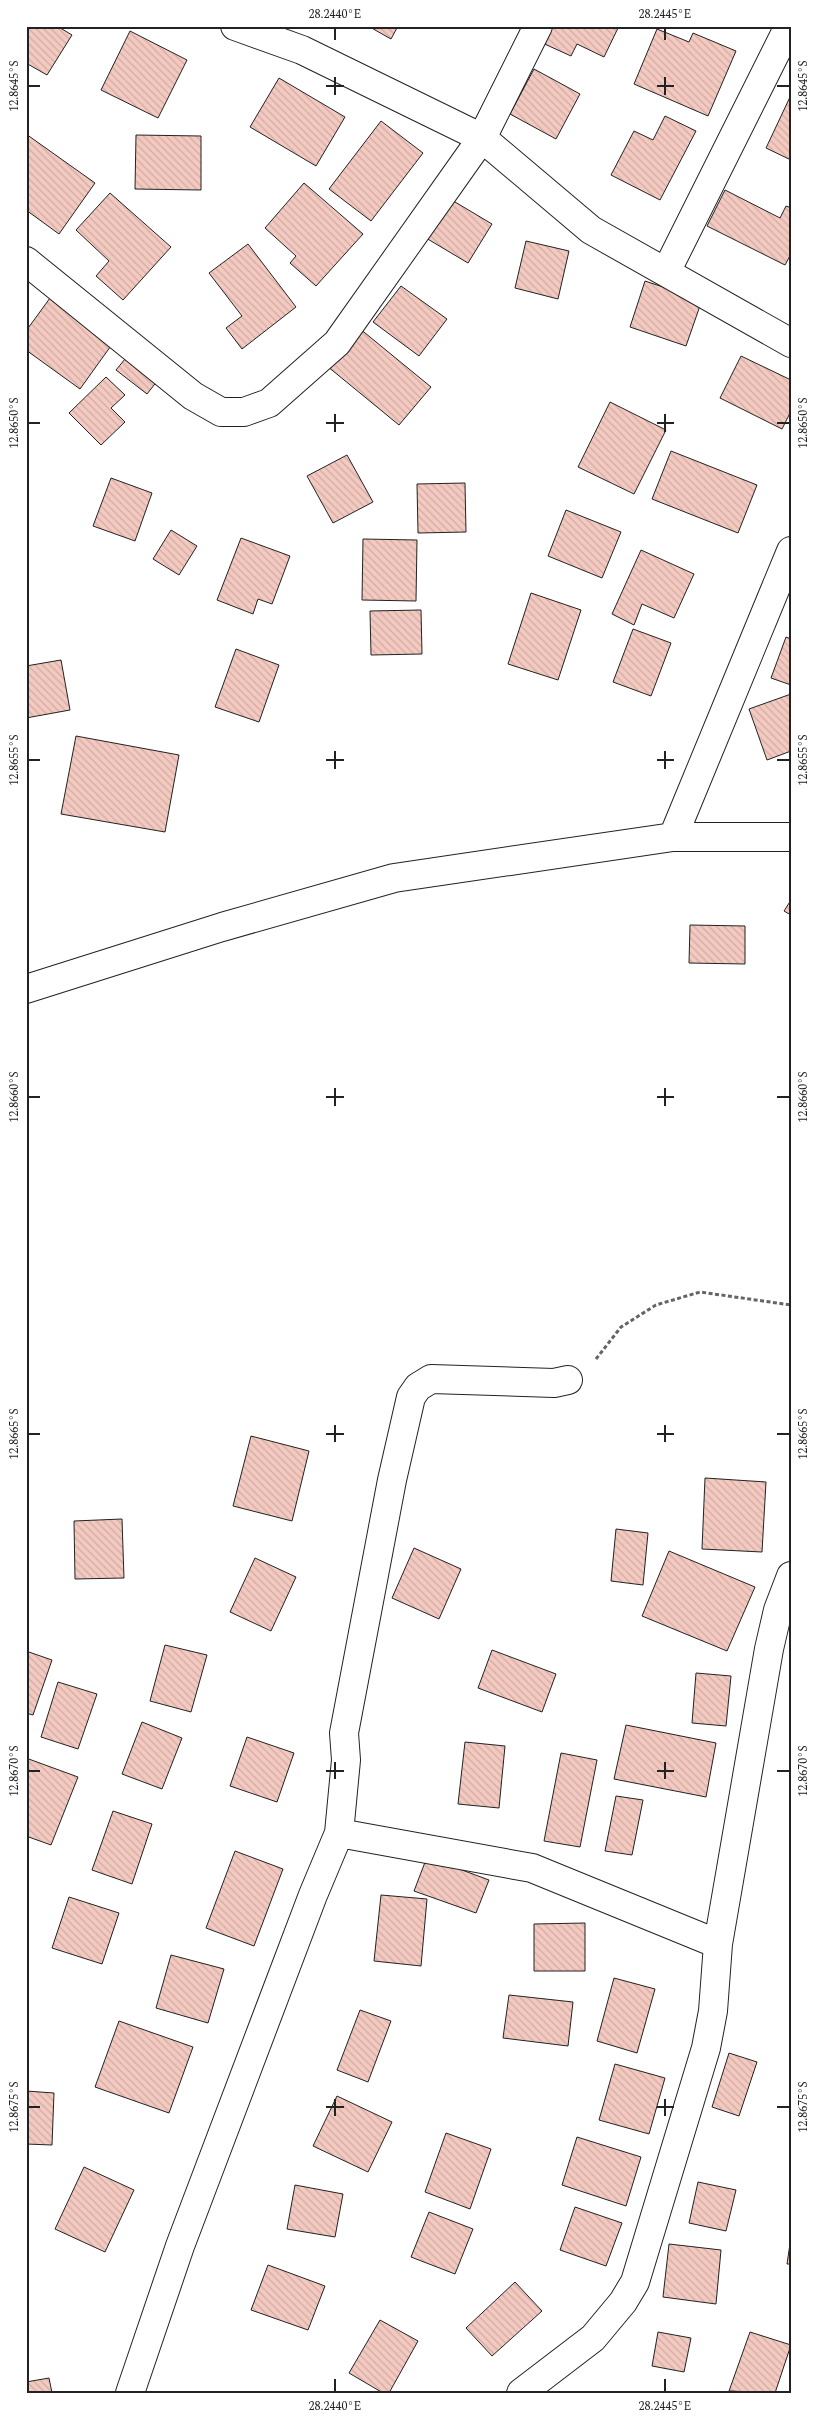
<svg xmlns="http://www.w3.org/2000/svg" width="817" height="2419" viewBox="0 0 817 2419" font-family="Spectral,serif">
<defs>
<pattern id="building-back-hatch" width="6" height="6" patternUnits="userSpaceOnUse" patternTransform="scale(1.25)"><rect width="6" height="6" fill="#f3c9c0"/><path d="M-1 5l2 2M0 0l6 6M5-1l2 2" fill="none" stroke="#d0aca5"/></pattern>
</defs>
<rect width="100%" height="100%" fill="#fff"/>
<path fill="url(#building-back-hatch)" stroke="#222" d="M 26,26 L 57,26 L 72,35 L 47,75 L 26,63 Z
M 368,26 L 398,26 L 391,39 Z
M 545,26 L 619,26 L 604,57 L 577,44 L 571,56 L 538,41 Z
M 657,29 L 689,42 L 693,33 L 736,51 L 708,116 L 634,84 Z
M 130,31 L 187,60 L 158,118 L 101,90 Z
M 534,69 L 580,94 L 556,139 L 510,114 Z
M 279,78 L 345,117 L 316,166 L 250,127 Z
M 790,97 L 791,97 L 791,160 L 766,148 Z
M 665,116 L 696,131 L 660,200 L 611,175 L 634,131 L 653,140 Z
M 381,121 L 423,153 L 371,221 L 329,189 Z
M 26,134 L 95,183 L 59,234 L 26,210 Z
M 136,135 L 201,136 L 201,190 L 135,189 Z
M 304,183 L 363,234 L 316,286 L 290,263 L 296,256 L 265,228 Z
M 725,190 L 780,218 L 786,206 L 791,208 L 791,254 L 785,265 L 707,226 Z
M 110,193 L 171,247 L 123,300 L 96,276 L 109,261 L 76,230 Z
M 450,199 L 492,224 L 468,263 L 426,238 Z
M 526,241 L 569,251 L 558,299 L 515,288 Z
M 248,244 L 296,307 L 242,349 L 226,328 L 242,316 L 209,273 Z
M 645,281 L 702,300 L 686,346 L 630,327 Z
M 401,286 L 447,319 L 419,356 L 373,322 Z
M 50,298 L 113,343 L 80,389 L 26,350 L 26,331 Z
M 359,328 L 431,387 L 399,425 L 327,366 Z
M 134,348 L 165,371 L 147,394 L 116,370 Z
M 741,356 L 791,380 L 791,411 L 782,429 L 720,398 Z
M 106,377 L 125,395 L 111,408 L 125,422 L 101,445 L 69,413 Z
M 610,402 L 666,430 L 634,494 L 578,467 Z
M 671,451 L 757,485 L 738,533 L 652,499 Z
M 347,455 L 373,502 L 333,523 L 307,476 Z
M 111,478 L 152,493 L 135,541 L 93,526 Z
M 465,483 L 466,532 L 418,533 L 417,484 Z
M 566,510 L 621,532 L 602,578 L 548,556 Z
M 171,530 L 197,546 L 179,575 L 153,559 Z
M 241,538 L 290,556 L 272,604 L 258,599 L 253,614 L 217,600 Z
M 363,539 L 417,540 L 416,601 L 362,600 Z
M 641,550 L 694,574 L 674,618 L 642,604 L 634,625 L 612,614 Z
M 531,593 L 581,610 L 558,680 L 508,664 Z
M 421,610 L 422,654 L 371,655 L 370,611 Z
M 633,629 L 671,643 L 651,696 L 613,682 Z
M 786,637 L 791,639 L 791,685 L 771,678 Z
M 236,649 L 279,665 L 259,722 L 215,707 Z
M 61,660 L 70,710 L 26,718 L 26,666 Z
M 791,694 L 791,751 L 767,760 L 749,709 Z
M 76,736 L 179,755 L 165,832 L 61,814 Z
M 791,900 L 791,915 L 784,911 Z
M 690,925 L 745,926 L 745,964 L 689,963 Z
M 251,1436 L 309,1451 L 292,1521 L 233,1506 Z
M 705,1478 L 766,1482 L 762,1552 L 702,1549 Z
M 122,1519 L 124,1578 L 75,1579 L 74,1521 Z
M 616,1529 L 648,1533 L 643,1585 L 611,1581 Z
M 414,1548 L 461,1569 L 439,1619 L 392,1598 Z
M 669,1551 L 755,1587 L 727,1651 L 642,1616 Z
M 255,1558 L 296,1577 L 271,1631 L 230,1612 Z
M 165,1645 L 207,1655 L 191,1712 L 150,1701 Z
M 492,1650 L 556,1674 L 542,1712 L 478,1688 Z
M 26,1651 L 52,1660 L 33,1715 L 26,1713 Z
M 696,1673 L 731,1676 L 726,1726 L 692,1723 Z
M 58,1682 L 97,1694 L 78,1749 L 41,1737 Z
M 142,1722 L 182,1738 L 162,1789 L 122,1774 Z
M 626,1725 L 716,1743 L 706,1797 L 614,1779 Z
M 247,1737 L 294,1753 L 277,1802 L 230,1786 Z
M 465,1742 L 505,1746 L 499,1808 L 458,1804 Z
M 561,1753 L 597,1760 L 580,1847 L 544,1841 Z
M 26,1758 L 78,1777 L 51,1845 L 26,1836 Z
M 616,1796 L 643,1800 L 632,1855 L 605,1851 Z
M 113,1811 L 152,1824 L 132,1884 L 92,1870 Z
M 235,1851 L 283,1869 L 254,1946 L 206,1928 Z
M 427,1857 L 489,1880 L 476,1913 L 414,1891 Z
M 381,1895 L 427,1899 L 421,1966 L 374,1961 Z
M 69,1897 L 119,1913 L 102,1964 L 52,1948 Z
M 585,1923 L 585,1971 L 534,1971 L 534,1924 Z
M 171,1955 L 224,1969 L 208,2023 L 156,2008 Z
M 614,1978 L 655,1989 L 637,2053 L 597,2041 Z
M 509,1995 L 573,2002 L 568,2046 L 503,2038 Z
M 360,2010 L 391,2021 L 368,2082 L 337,2070 Z
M 119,2021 L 193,2047 L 169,2113 L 95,2087 Z
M 729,2053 L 757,2062 L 739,2116 L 712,2107 Z
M 615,2064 L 665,2078 L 649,2134 L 599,2120 Z
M 26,2091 L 54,2093 L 52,2145 L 26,2144 Z
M 337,2096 L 392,2122 L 368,2172 L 313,2146 Z
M 446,2133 L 491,2149 L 470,2209 L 425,2192 Z
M 577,2137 L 641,2157 L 626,2206 L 562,2185 Z
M 84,2167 L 134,2190 L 105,2252 L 55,2229 Z
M 698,2182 L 736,2190 L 726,2231 L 689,2223 Z
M 295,2185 L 343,2194 L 335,2237 L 287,2229 Z
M 575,2207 L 622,2223 L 606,2266 L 560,2250 Z
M 429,2212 L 473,2229 L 455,2274 L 411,2257 Z
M 791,2237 L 791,2264 L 787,2264 Z
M 669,2244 L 721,2250 L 716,2304 L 663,2297 Z
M 268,2265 L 325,2286 L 308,2330 L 251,2310 Z
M 515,2282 L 542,2311 L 492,2356 L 466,2328 Z
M 380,2320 L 418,2341 L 389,2393 L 383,2393 L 349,2373 Z
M 658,2332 L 691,2338 L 684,2372 L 652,2366 Z
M 750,2332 L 791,2345 L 775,2393 L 729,2391 Z
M 49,2378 L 52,2393 L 26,2393 L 26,2382 Z"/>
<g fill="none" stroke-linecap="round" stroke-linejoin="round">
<defs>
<path id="minor" d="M 235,26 L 302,50 L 482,138 L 538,26
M 26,261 L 193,396 L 221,412 L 244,412 L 269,403 L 337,343 L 482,138 L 591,230 L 791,343
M 666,272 L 789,26
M 673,837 L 791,551
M 26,989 L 222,927 L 394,878 L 673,837 L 791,837
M 339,1833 L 532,1868 L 718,1944
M 130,2393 L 180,2246 L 313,1895 L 339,1833 L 346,1760 L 344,1733 L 392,1480 L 411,1397 L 418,1387 L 431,1379 L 554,1383 L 568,1380
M 521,2393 L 593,2338 L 623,2302 L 635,2282 L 706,2048 L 713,2011 L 718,1944 L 769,1649 L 778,1610 L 791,1576"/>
</defs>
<use href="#minor" stroke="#222" stroke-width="30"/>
<path stroke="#646464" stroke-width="3" stroke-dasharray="4 2.5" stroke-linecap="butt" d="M 596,1359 L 621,1327 L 656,1305 L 700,1292 L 791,1305"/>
<use href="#minor" stroke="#fff" stroke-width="28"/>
</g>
<path fill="none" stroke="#222" stroke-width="2" d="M 335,28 L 335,40M 665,28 L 665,40M 335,77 L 335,95M 665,77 L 665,95M 28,86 L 40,86M 326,86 L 344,86M 657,86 L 674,86M 777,86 L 790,86M 335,414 L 335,432M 665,414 L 665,432M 28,423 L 40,423M 326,423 L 344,423M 657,423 L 674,423M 777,423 L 790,423M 335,751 L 335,769M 665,751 L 665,769M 28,760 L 40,760M 326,760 L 344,760M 657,760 L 674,760M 777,760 L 790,760M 335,1088 L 335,1106M 665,1088 L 665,1106M 28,1097 L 40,1097M 326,1097 L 344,1097M 657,1097 L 674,1097M 777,1097 L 790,1097M 335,1425 L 335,1442M 665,1425 L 665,1442M 28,1434 L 40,1434M 326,1434 L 344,1434M 657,1434 L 674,1434M 777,1434 L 790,1434M 335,1762 L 335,1779M 665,1762 L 665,1779M 28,1771 L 40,1771M 326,1771 L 344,1771M 657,1771 L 674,1771M 777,1771 L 790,1771M 335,2099 L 335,2116M 665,2099 L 665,2116M 28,2107 L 40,2107M 326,2107 L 344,2107M 657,2107 L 674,2107M 777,2107 L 790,2107M 335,2379 L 335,2392M 665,2379 L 665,2392"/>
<rect width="817" height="2419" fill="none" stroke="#ffffff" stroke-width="55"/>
<rect x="28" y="28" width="762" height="2364" fill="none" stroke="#222" stroke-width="2"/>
<g font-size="12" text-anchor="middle" fill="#222">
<text x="335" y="18">28.2440°E</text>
<text x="665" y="18">28.2445°E</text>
<text transform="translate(14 86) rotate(-90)" y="4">12.8645°S</text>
<text transform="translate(803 86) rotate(-90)" y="4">12.8645°S</text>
<text transform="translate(14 423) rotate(-90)" y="4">12.8650°S</text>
<text transform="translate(803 423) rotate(-90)" y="4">12.8650°S</text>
<text transform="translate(14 760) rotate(-90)" y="4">12.8655°S</text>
<text transform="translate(803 760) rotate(-90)" y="4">12.8655°S</text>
<text transform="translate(14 1097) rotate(-90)" y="4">12.8660°S</text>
<text transform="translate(803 1097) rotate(-90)" y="4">12.8660°S</text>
<text transform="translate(14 1434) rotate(-90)" y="4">12.8665°S</text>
<text transform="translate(803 1434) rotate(-90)" y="4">12.8665°S</text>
<text transform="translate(14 1771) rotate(-90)" y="4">12.8670°S</text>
<text transform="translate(803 1771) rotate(-90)" y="4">12.8670°S</text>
<text transform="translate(14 2107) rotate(-90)" y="4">12.8675°S</text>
<text transform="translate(803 2107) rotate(-90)" y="4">12.8675°S</text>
<text x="335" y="2410">28.2440°E</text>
<text x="665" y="2410">28.2445°E</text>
</g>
</svg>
